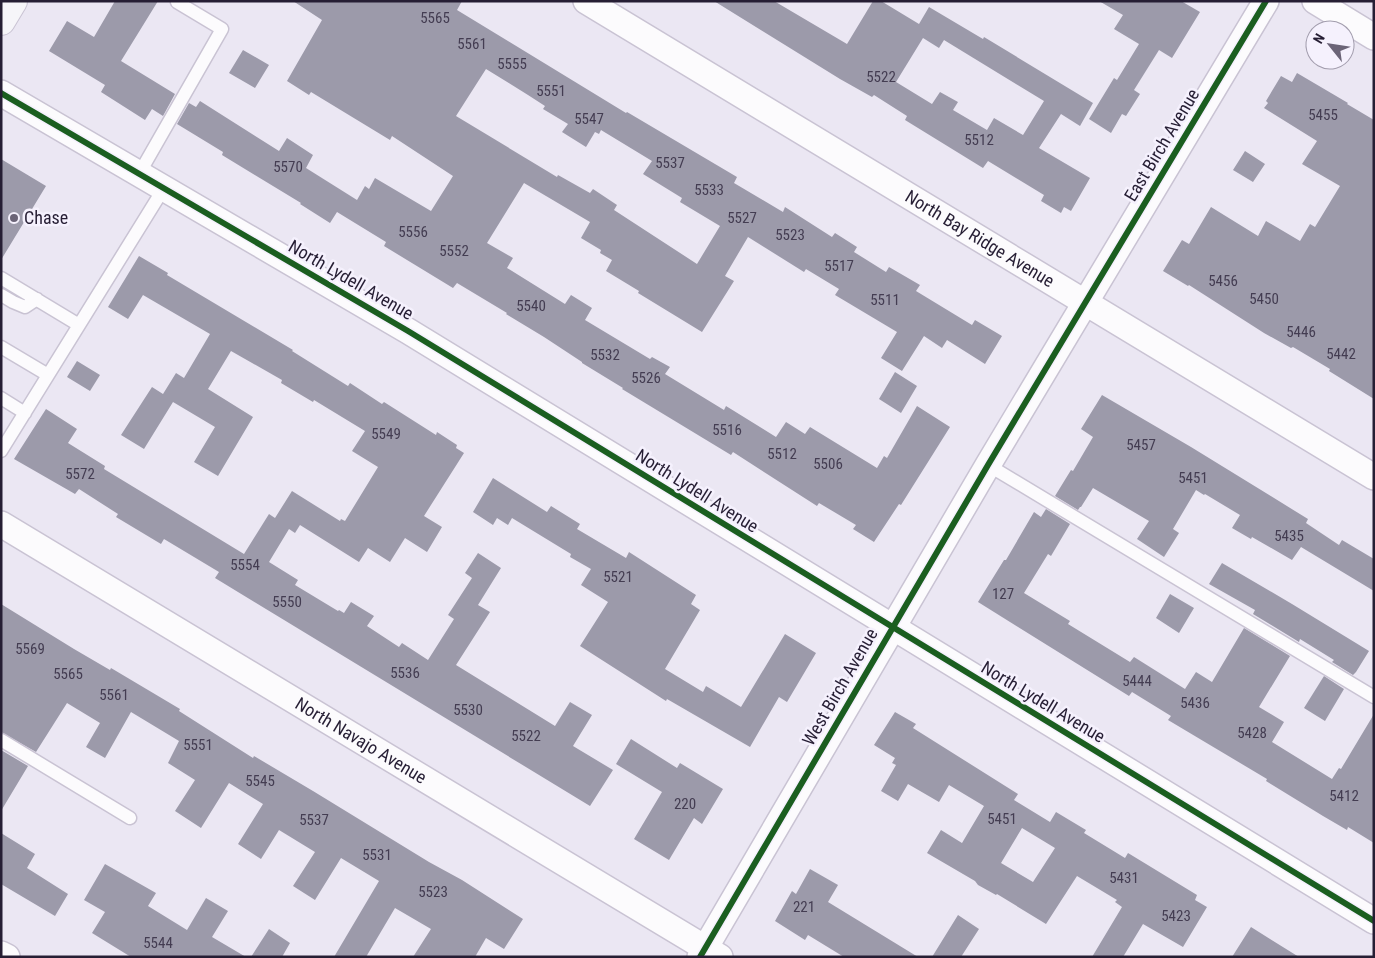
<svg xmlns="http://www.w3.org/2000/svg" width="1375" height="958" viewBox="0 0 1375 958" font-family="'Roboto Condensed',sans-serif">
<rect width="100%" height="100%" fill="#ebe7f3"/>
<path fill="#9c9aaa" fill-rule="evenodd" d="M 115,1 L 158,1 L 121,61 L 175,94 L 163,116 L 152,109 L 145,120 L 101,92 L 105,85 L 49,51 L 67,21 L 94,37 Z
M 293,1 L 462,1 L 457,10 L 626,113 L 627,112 L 737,177 L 734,183 L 783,212 L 785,207 L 832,237 L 835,233 L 857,247 L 854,252 L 886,272 L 889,267 L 920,285 L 916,291 L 972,325 L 975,320 L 1002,336 L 985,364 L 947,340 L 942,348 L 924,336 L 902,371 L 881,358 L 897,332 L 835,295 L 839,289 L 806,269 L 804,272 L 748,237 L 725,276 L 734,281 L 702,332 L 638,293 L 639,291 L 606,271 L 612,260 L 600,253 L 601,250 L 581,238 L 590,222 L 524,183 L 487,243 L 513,258 L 507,268 L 565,304 L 571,295 L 592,308 L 585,320 L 650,359 L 652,357 L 670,367 L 665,374 L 724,410 L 726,406 L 776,437 L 786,422 L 805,434 L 810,427 L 877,468 L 884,456 L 887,458 L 917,406 L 950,427 L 901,505 L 899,504 L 874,542 L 853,529 L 856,525 L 819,503 L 817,506 L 733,452 L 731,455 L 622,389 L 623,388 L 582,363 L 582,362 L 544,337 L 506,314 L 507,313 L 457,283 L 453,288 L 384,246 L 386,242 L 337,212 L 330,223 L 300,204 L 301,203 L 222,155 L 223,152 L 177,124 L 189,103 L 196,107 L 200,101 L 279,151 L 287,138 L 313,155 L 306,168 L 357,200 L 365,186 L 369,189 L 375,178 L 431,211 L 453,176 L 392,136 L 390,140 L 311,92 L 309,95 L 287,81 L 322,20 ZM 486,69 L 528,95 L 545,106 L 543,109 L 568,124 L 562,132 L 586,147 L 595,132 L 599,134 L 601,130 L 652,161 L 643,174 L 682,198 L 680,202 L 720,226 L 697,264 L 614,210 L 617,205 L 593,189 L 590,193 L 558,175 L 557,177 L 456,116 Z
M 714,1 L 774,1 L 847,44 L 873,1 L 881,1 L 919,24 L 929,7 L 983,39 L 984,37 L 1093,103 L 1080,126 L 1061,114 L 1039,148 L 1090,178 L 1071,211 L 1064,207 L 1061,213 L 1041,201 L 1044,195 L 988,161 L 983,168 L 905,120 L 907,116 L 874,95 L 872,97 L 840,79 ZM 923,38 L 939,48 L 944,40 L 1044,101 L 1023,135 L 994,118 L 987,130 L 953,110 L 958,102 L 940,92 L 932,104 L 896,82 Z
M 1099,1 L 1181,1 L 1200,12 L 1172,58 L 1159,50 L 1134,90 L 1140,94 L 1126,116 L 1122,114 L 1111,133 L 1089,119 L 1114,78 L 1117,80 L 1139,44 L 1114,29 L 1123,15 Z
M 243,50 L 269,65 L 255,88 L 229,73 Z
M 1297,73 L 1348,103 L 1347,104 L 1374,120 L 1374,399 L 1329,371 L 1330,369 L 1293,347 L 1291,348 L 1264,333 L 1189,285 L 1188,286 L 1163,271 L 1182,240 L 1189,244 L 1211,207 L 1258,236 L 1266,221 L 1300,241 L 1310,224 L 1315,227 L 1340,186 L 1302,164 L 1317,141 L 1264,108 L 1268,103 L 1266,101 L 1281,76 L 1292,82 Z
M 1245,151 L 1265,164 L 1253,182 L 1233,170 Z
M 1,159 L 46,186 L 1,260 Z
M 139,256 L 168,273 L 167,275 L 293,350 L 292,351 L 348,386 L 350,383 L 382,404 L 384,402 L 436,435 L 437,432 L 457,445 L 456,448 L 464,453 L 424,516 L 442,527 L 427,552 L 405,538 L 390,562 L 368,548 L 359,562 L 300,525 L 295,533 L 289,529 L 269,562 L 298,580 L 295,585 L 338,611 L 339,610 L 344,613 L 351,602 L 374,616 L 367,626 L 399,647 L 402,643 L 428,660 L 454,619 L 448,615 L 472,578 L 465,573 L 478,553 L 501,568 L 478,605 L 490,612 L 456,665 L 555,726 L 570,702 L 592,715 L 573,746 L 613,770 L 590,806 L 215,578 L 219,572 L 164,539 L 161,544 L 116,517 L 118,514 L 79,489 L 75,494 L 14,459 L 46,409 L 77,429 L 68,443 L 105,466 L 104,469 L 244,554 L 269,514 L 275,518 L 292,491 L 340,521 L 341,519 L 345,521 L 378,467 L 352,451 L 365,431 L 314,400 L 313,402 L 281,383 L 282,380 L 231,351 L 208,389 L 253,417 L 218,476 L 194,462 L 215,427 L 173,402 L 144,449 L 121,435 L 152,387 L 163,394 L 176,373 L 184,378 L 210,334 L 143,295 L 128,319 L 108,307 Z
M 77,361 L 100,375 L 90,391 L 67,377 Z
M 895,372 L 917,386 L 901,413 L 879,399 Z
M 1102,395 L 1191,447 L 1308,519 L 1306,523 L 1339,545 L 1342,540 L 1374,559 L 1374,591 L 1301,547 L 1292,560 L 1252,537 L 1251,539 L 1232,528 L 1240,515 L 1205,494 L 1204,495 L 1196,490 L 1173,529 L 1179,533 L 1164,557 L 1137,539 L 1149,521 L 1093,488 L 1081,507 L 1080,507 L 1078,510 L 1055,496 L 1071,470 L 1073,471 L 1093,437 L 1081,429 Z
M 493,478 L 547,512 L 551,506 L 580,524 L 577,529 L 626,558 L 629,552 L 696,595 L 691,604 L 700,610 L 665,669 L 703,692 L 706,686 L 741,707 L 785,634 L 816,653 L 787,702 L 779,697 L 750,747 L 667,699 L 666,701 L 580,646 L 608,602 L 581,585 L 591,569 L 570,557 L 571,554 L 512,518 L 508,525 L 497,518 L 493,525 L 473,512 Z
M 1046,509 L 1070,524 L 1051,556 L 1048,554 L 1024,593 L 1070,621 L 1068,624 L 1130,662 L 1134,657 L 1185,689 L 1196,672 L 1212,682 L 1244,628 L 1290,656 L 1259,707 L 1284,722 L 1272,742 L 1332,779 L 1339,768 L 1341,769 L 1374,714 L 1374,843 L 1348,827 L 1347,830 L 1323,816 L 1266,781 L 1267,779 L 1168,720 L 1171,716 L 1132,692 L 1129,696 L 978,602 L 1004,560 L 1006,560 L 1034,512 L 1041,517 Z
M 1222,563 L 1292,604 L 1369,651 L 1356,672 L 1353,675 L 1332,662 L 1334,660 L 1300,639 L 1299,642 L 1253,614 L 1255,610 L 1209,584 Z
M 1170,594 L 1194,608 L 1179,633 L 1156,618 Z
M 1,604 L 74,649 L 110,670 L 111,668 L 180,709 L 179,711 L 253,758 L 254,756 L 313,791 L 429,862 L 462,880 L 523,919 L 504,949 L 486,938 L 475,957 L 413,957 L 431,929 L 395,908 L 366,957 L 334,957 L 379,881 L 341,858 L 315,900 L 293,886 L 315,852 L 279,830 L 261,859 L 238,844 L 263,804 L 229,783 L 201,828 L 175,811 L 195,780 L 168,763 L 179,741 L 131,712 L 105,758 L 86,747 L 100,723 L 67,703 L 36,752 L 1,732 Z
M 1324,676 L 1344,689 L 1325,721 L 1304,708 Z
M 895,712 L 916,724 L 913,728 L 1018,794 L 1014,800 L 1050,822 L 1056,812 L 1086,830 L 1084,833 L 1125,858 L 1128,853 L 1197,895 L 1195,900 L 1207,907 L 1183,947 L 1143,924 L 1123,957 L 1092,957 L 1122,907 L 1115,902 L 1117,900 L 1077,876 L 1046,924 L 997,894 L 996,895 L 978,885 L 975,881 L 927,853 L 941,830 L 962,843 L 984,806 L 949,785 L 939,802 L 908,784 L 898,801 L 881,791 L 896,765 L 892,763 L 895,758 L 874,745 ZM 1022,828 L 1055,848 L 1033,882 L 1001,863 Z
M 631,739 L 677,768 L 680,763 L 723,789 L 702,824 L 694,818 L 669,860 L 634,839 L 662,792 L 616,764 Z
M 1,750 L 28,766 L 1,811 Z
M 1,833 L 35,854 L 27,868 L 68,894 L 55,916 L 1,884 Z
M 105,864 L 156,893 L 148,906 L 187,930 L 206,898 L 228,911 L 212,937 L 246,957 L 131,957 L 92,933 L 105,912 L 84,900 Z
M 810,869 L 838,885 L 828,902 L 918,957 L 844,957 L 808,935 L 805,940 L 775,921 L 792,891 L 796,894 Z
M 958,915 L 979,929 L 961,957 L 932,957 Z
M 1251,927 L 1299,957 L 1232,957 Z
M 269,929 L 290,943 L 282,957 L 251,957 Z"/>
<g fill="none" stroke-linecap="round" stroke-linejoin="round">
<defs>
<path id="service" d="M 139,174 L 222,29 L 177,2
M 1,278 L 79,325
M 1,295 L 13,302 L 25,307 L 37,299
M 1,347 L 48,375
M 1,398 L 25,413
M 1,451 L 164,188
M 988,465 L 1374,697
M 1,740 L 130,818"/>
<g id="minor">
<path id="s1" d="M 586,1 L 1374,477"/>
<path d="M 1315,1 L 1374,37"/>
<path d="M 1,93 L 408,331 L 1374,921"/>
<path id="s2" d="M 1,524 L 720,957"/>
<path d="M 1,954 L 7,957"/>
<path d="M 700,957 L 988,465 L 1266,1"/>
</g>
<path id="secondary" d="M 1,21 L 13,1"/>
</defs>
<use href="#service" stroke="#c9c3d3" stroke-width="15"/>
<use href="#minor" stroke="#c9c3d3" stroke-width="28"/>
<use href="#secondary" stroke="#c9c3d3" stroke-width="30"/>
<use href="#service" stroke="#fcfbfd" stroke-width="12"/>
<use href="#minor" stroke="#fcfbfd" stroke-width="25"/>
<use href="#secondary" stroke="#f6f5f9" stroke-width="28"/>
<defs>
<path id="cycleway" d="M 1,93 L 408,331 L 1374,921
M 700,957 L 988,465 L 1266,1"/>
</defs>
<use href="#cycleway" stroke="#f5f1fd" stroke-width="9"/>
<use href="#cycleway" stroke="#1b5e20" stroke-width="6"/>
</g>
<circle fill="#6b6477" stroke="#f5f1fd" stroke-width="2" cx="14" cy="218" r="5"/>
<g text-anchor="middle" stroke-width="5" stroke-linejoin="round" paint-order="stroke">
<g font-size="15" fill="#443d52">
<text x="435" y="23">5565</text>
<text x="472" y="49">5561</text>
<text x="512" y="69">5555</text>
<text x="881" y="82">5522</text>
<text x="551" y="96">5551</text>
<text x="1323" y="120">5455</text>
<text x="589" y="124">5547</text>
<text x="979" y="145">5512</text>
<text x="670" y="168">5537</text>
<text x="288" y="172">5570</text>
<text x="709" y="195">5533</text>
<text x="742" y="223">5527</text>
<text x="413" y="237">5556</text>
<text x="790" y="240">5523</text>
<text x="454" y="256">5552</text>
<text x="839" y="271">5517</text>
<text x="1223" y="286">5456</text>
<text x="1264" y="304">5450</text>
<text x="885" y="305">5511</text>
<text x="531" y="311">5540</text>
<text x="1301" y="337">5446</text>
<text x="1341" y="359">5442</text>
<text x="605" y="360">5532</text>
<text x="646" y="383">5526</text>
<text x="727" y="435">5516</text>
<text x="386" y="439">5549</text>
<text x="1141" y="450">5457</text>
<text x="782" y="459">5512</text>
<text x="828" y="469">5506</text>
<text x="80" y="479">5572</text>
<text x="1193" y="483">5451</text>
<text x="1289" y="541">5435</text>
<text x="245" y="570">5554</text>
<text x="618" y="582">5521</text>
<text x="1003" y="599">127</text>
<text x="287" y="607">5550</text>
<text x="30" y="654">5569</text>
<text x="405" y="678">5536</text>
<text x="68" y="679">5565</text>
<text x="1137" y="686">5444</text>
<text x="114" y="700">5561</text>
<text x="1195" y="708">5436</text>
<text x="468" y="715">5530</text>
<text x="1252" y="738">5428</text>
<text x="526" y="741">5522</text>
<text x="198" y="750">5551</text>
<text x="260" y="786">5545</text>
<text x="1344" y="801">5412</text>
<text x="685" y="809">220</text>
<text x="1002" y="824">5451</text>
<text x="314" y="825">5537</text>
<text x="377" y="860">5531</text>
<text x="1124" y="883">5431</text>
<text x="433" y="897">5523</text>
<text x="804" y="912">221</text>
<text x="1176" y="921">5423</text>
<text x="158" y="948">5544</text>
</g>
<g font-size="18" fill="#261e34" stroke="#f5f1fd">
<text transform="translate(1162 145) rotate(-59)" y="6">East Birch Avenue</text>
<text dy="6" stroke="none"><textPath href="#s1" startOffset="460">North Bay Ridge Avenue</textPath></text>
<text transform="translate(351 280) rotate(30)" y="6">North Lydell Avenue</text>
<text transform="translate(697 491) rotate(32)" y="6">North Lydell Avenue</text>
<text transform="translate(840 687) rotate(-60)" y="6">West Birch Avenue</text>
<text transform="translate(1043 702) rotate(31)" y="6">North Lydell Avenue</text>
<text dy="6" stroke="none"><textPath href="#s2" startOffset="420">North Navajo Avenue</textPath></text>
</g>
<g font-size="18" fill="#261e34" stroke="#f5f1fd" text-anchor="start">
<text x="24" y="224">Chase</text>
</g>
</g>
<rect width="1375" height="958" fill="none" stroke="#261e34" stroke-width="5"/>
<g transform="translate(1330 45) rotate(300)"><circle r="24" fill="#f5f1fd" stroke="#a29dad"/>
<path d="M0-4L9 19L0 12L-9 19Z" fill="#6b6477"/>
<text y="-8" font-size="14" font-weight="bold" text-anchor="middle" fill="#261e34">N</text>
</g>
</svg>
